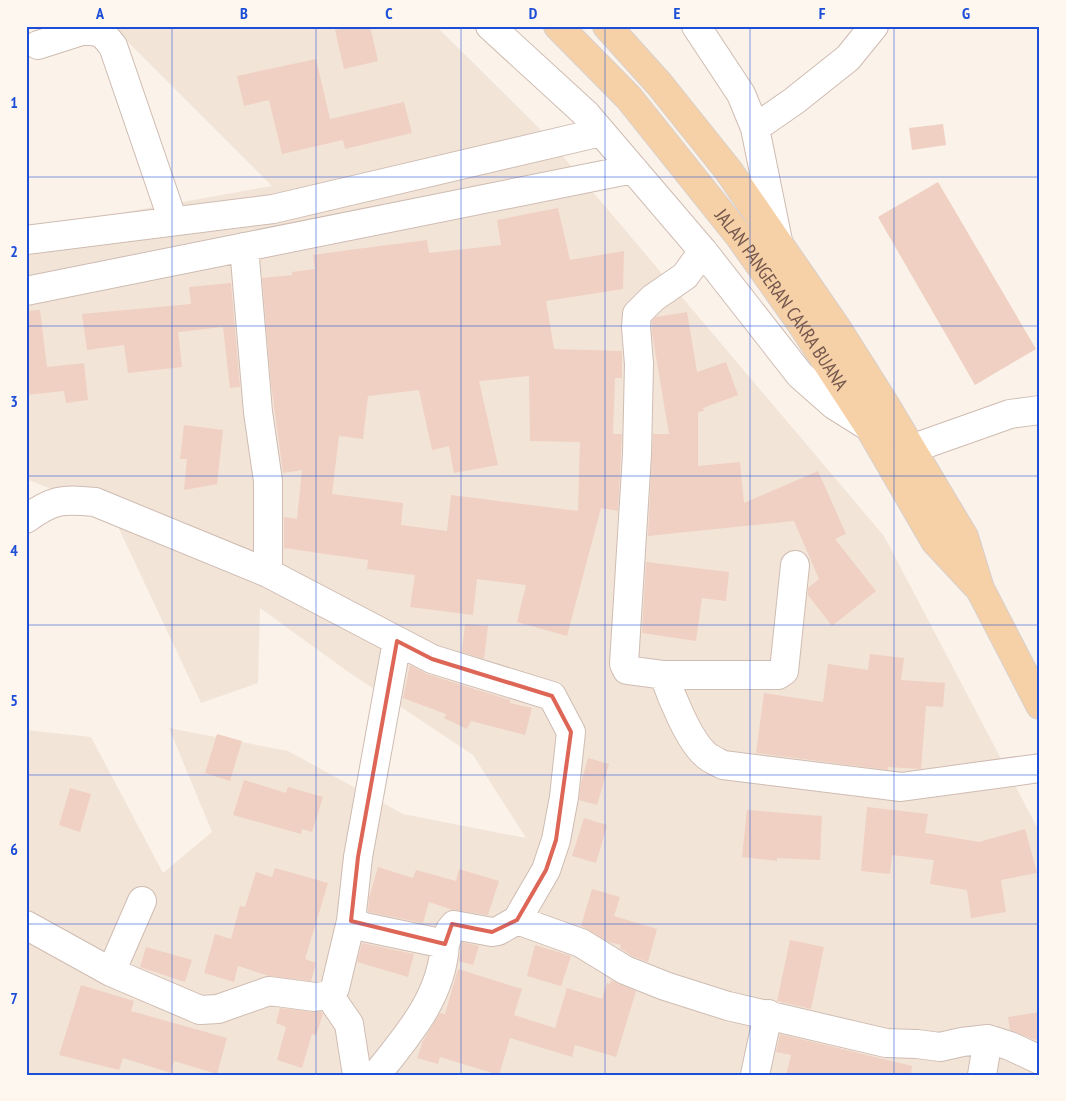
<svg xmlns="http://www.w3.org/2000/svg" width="1066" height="1101" viewBox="0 0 1066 1101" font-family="'PT Sans Narrow',sans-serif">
<rect width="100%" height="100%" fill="#fbf2e9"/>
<path fill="#f3e4d8" d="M 112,26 L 436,26 L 538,127 L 884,536 L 1040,833 L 1040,1075 L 26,1075 L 26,730 L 91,737 L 163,873 L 212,832 L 169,728 L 288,751 L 403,814 L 526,838 L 473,755 L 347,671 L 260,608 L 258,683 L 201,703 L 112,514 L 29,480 L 26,480 L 26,230 L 272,186 Z"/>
<path fill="#efd0c2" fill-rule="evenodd" d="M 352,26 L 370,26 L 378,61 L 344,69 L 335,30 Z
M 316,59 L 330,119 L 404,102 L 412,133 L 345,149 L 343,140 L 282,154 L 269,100 L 244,106 L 237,76 Z
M 943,124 L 946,145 L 912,150 L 909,128 Z
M 938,182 L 1036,349 L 975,385 L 878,217 Z
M 558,208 L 570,260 L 624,251 L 623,289 L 546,301 L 554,349 L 622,351 L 622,378 L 615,378 L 613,434 L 622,434 L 618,511 L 601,508 L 567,636 L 517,622 L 526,585 L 477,579 L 473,615 L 410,607 L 415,575 L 367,569 L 368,560 L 284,548 L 284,517 L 297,519 L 302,470 L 283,473 L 271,384 L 262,278 L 292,275 L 292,272 L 315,269 L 313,255 L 349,250 L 427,240 L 429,253 L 501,245 L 497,220 ZM 529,376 L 530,441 L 580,442 L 578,511 L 451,495 L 447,531 L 401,525 L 403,503 L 332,494 L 339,436 L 363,439 L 368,396 L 419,390 L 432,450 L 449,446 L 454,473 L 498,465 L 479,381 Z
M 231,283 L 240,387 L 230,388 L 223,327 L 178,332 L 182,367 L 128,373 L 124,345 L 87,350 L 82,314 L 191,304 L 189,287 Z
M 40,310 L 47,367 L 84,363 L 88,400 L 66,403 L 64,391 L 26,395 L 26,311 Z
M 687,312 L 697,372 L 726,362 L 738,395 L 703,408 L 704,411 L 698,412 L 698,466 L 740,462 L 744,503 L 818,471 L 846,534 L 835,539 L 876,591 L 832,626 L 808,595 L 808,588 L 819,579 L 794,521 L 648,536 L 653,434 L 669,434 L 652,333 L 652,321 L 656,317 Z
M 184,425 L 223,430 L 217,484 L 184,490 L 187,459 L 180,459 Z
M 646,562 L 729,572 L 726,601 L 702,598 L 696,641 L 642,633 Z
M 465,624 L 488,626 L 484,659 L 462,652 Z
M 870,654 L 904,658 L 901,680 L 945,683 L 943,707 L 926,706 L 921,769 L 888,767 L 888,770 L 756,753 L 764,693 L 823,702 L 828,664 L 868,670 Z
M 410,665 L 427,674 L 510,700 L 510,703 L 532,708 L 525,735 L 471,721 L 467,729 L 444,718 L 446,714 L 403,698 Z
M 217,734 L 242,741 L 230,781 L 205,773 Z
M 588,758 L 609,764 L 597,805 L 579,800 L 581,783 Z
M 244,780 L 286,793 L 288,787 L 323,797 L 312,832 L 302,829 L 301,834 L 233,815 Z
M 70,788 L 91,794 L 80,832 L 59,825 Z
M 867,807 L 928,814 L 925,833 L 979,842 L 1025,829 L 1037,873 L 1001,880 L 1006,912 L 971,918 L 967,890 L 930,884 L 934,860 L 892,855 L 890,874 L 861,871 Z
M 747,810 L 822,816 L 820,860 L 777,858 L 777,861 L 742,857 Z
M 584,818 L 607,825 L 596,863 L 572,856 Z
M 378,867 L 413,878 L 416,870 L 456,881 L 459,869 L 499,881 L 488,915 L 453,910 L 429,902 L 423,923 L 368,912 L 369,898 Z
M 275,868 L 328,883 L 305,959 L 316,963 L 311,981 L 269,976 L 238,966 L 234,982 L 204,973 L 215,934 L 231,939 L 240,906 L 245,907 L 256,872 L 272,877 Z
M 592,889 L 620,897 L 614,916 L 657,929 L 648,962 L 632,956 L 620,948 L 621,945 L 609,942 L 581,926 Z
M 790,940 L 824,947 L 811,1009 L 777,1001 Z
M 462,942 L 479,946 L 473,965 L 459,961 Z
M 362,943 L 414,954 L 408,977 L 357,962 Z
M 535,945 L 571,956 L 561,986 L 527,976 Z
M 146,947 L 192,960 L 185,982 L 140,967 Z
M 458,969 L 522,989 L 514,1015 L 555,1028 L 567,988 L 602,999 L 607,983 L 610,984 L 611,980 L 636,991 L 616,1057 L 575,1045 L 572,1057 L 510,1038 L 499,1075 L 440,1057 L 438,1064 L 417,1058 L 423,1041 L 440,1013 L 445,1014 Z
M 81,985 L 134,1001 L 131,1011 L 227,1038 L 217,1074 L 174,1061 L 171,1073 L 123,1058 L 119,1070 L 59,1055 Z
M 280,1008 L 313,1012 L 321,1012 L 323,1014 L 316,1035 L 312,1034 L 302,1068 L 277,1060 L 286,1027 L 276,1023 Z
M 1040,1012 L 1040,1039 L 1035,1040 L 1010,1030 L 1008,1017 Z
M 780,1034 L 912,1066 L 911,1075 L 786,1075 L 791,1055 L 776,1052 Z"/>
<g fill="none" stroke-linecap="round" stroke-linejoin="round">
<defs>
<path id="minor" d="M 490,26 L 586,114 L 703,251 L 800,375 L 834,405 L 869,427
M 696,26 L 741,94 L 755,128 L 778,241
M 38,45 L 85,30 L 102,33 L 113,46 L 173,221
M 755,128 L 794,101 L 848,58 L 874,26
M 26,240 L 273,209 L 601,132
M 244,247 L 258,412 L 268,481 L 268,573
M 703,251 L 685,276 L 653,298 L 637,314 L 636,327 L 639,364 L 637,454 L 624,664 L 627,670 L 664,675 L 778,675 L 784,671 L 795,565
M 26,291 L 633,169
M 911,449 L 1010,414 L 1040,410
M 26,519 C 53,499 62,499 95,502 L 268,573 L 432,659 L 552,696 L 571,732 L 564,797 L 556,840 L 546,870 L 517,920
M 397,641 L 358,857 L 351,921 L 364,927 L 445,944 L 450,930 L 454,925 L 492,932 L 498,931 L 517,920 L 581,943 L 625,970 L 665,986 L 728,1006 L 886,1043 L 917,1044 L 940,1047 L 962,1042 L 988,1039 L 1010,1046 L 1040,1060
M 664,675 C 671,696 689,741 706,755 C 710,759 718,762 723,765 L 901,787 L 1040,768
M 26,925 L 111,972 L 142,901
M 111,972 L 200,1010 L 218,1009 L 269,991 L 315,997 L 329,995 L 335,988 L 351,921
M 329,995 L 349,1024 L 357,1075
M 376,1075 C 408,1035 442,997 445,944
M 755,1075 L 768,1014
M 982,1075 L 988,1039"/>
<g id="major">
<path id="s1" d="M 558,26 L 629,98 L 740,237 L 803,326 L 869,427 L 935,541 L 976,585"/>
<path d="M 607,26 L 660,85 L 728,170 L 838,330 L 884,403 L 964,537 L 980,589 L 1040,705"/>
</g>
</defs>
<use href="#minor" stroke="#cfbcb2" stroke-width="30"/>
<use href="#major" stroke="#d8d0cd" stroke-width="30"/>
<use href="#minor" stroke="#fff" stroke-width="28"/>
<use href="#major" stroke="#f6d0a6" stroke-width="28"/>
</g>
<path fill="none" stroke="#de6656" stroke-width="4" stroke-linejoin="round" d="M 397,641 L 432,659 L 552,696 L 571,732 L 556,840 L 546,870 L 517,920 L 492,932 L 452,924 L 445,944 L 351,921 L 358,857 Z"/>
<path fill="none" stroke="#1d4ed8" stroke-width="1" stroke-opacity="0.55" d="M 172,26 L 172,1075M 316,26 L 316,1075M 461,26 L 461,1075M 605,26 L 605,1075M 750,26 L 750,1075M 894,26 L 894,1075M 26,177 L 1040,177M 26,326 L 1040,326M 26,476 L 1040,476M 26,625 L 1040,625M 26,775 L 1040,775M 26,924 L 1040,924"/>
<g text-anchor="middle" stroke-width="4" stroke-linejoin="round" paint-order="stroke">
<g font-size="19" fill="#75584e" stroke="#fef7ef">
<text dy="7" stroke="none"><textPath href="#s1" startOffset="354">JALAN PANGERAN CAKRA BUANA</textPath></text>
</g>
</g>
<rect width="1066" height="1101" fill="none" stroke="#fef7ef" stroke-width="55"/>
<rect x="28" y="28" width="1010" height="1046" fill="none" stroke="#1d4ed8" stroke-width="2"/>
<g font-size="16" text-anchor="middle" font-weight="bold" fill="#1d4ed8">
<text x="100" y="19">A</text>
<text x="244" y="19">B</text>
<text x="389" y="19">C</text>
<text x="533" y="19">D</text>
<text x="677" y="19">E</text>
<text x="822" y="19">F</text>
<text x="966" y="19">G</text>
<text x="14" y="108">1</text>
<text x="14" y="257">2</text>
<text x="14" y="407">3</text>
<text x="14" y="556">4</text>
<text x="14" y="706">5</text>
<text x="14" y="855">6</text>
<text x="14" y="1004">7</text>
</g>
</svg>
